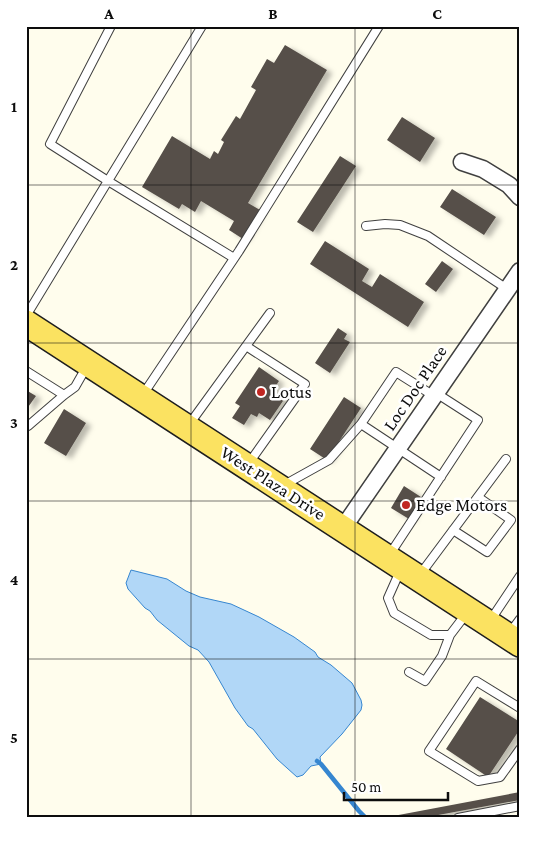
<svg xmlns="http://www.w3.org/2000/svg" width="546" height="844" viewBox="0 0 546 844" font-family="'Crimson Pro',serif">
<defs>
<filter id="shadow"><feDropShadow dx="5.5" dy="3" stdDeviation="2.5" flood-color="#0004"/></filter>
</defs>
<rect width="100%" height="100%" fill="#fffded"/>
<path fill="#b1d7f7" stroke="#3686d0" d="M 131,570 L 167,579 L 186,591 L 200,597 L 231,604 L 259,617 L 294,637 L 315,652 L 318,657 L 331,665 L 352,683 L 361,700 L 362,705 L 361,710 L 342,734 L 320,757 L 321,764 L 311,766 L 303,775 L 297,777 L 277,759 L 253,729 L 248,726 L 235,708 L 209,662 L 198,650 L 189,646 L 157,620 L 150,611 L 145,608 L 128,589 L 126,583 Z"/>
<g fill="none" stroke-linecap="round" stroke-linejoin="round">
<path stroke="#3686d0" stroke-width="4.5" d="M 317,761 L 321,764 L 359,811 L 366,818"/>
</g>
<path fill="#564f49" filter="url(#shadow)" d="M 285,45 L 327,70 L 248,203 L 260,210 L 243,239 L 229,230 L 234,221 L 201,201 L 195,212 L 182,204 L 179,209 L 142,187 L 172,136 L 210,159 L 214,151 L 218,154 L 224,142 L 221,140 L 236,116 L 240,119 L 256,90 L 251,87 L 267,59 L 274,63 Z
M 402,117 L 435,138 L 420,162 L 387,140 Z
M 340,156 L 356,166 L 313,232 L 297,222 Z
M 452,189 L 496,217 L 484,235 L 440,207 Z
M 325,241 L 369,269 L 362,281 L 372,287 L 380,274 L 424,302 L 408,327 L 310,264 Z
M 442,261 L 453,269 L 436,292 L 425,284 Z
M 338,328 L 347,334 L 344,339 L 350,342 L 330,373 L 315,363 Z
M 259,367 L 279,381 L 273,390 L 285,398 L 270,420 L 259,413 L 257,417 L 251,414 L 244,425 L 232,418 L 240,406 L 235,403 Z
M 26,390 L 36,396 L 26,410 Z
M 344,397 L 361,408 L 327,460 L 310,449 Z
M 64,409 L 86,423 L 66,456 L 44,443 Z
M 404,486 L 421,497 L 409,519 L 391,508 Z
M 480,697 L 520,722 L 520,729 L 488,777 L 446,749 Z
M 520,792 L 520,800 L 422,818 L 388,818 L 388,817 Z"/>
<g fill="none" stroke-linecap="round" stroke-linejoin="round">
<defs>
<path id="lane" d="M 111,26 L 50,144 L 108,181 L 234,258
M 366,226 L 385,224 L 400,225 L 428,236 L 507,289
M 26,316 L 202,26
M 246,346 L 305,384 L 249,463
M 26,371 L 64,395
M 142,396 L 239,251 L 379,26
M 361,424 L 396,372 L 434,396
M 26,425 L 28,426 L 64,395 L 75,387 L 87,366
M 188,426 L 270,313
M 284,485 L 329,460 L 361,424 L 441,477
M 453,530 L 487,552 L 511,520 L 478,497
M 390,554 L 478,420 L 436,393
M 400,571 L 388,598 L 394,613 L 431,635 L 450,635 L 466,614
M 419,576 L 506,459
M 490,621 L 520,576
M 509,634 L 520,619
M 409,672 L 425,681 L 442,656 L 450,635
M 520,708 L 476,681 L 429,751 L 478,781 L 500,777 L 520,749
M 458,818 L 520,806"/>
<path id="street" d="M 462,162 L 483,169 L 509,185 L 520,197
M 343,528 L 520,271"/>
<path id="primary" d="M 26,323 L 520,644"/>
</defs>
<use href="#lane" stroke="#404040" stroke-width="10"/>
<use href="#street" stroke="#404040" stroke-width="19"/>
<use href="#primary" stroke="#1e1e1e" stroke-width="28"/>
<use href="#lane" stroke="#fff" stroke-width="8"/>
<use href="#street" stroke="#fff" stroke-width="16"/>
<use href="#primary" stroke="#fbe261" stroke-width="25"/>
</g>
<path fill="none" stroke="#0d0d0d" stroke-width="1" stroke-opacity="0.55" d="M 191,26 L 191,818M 355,26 L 355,818M 26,185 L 520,185M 26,343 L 520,343M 26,501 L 520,501M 26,659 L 520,659"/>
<g fill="#c02722" stroke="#fff" stroke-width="2">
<circle cx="261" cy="392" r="5"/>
<circle cx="406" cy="505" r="5"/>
</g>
<g text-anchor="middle" stroke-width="5" stroke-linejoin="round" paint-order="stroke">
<g font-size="18" fill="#0d0d0d" stroke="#fff">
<text transform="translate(415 388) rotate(-56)" y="6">Loc Doc Place</text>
<text transform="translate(273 483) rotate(33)" y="6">West Plaza Drive</text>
</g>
<g font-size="18" fill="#0d0d0d" stroke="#fff" text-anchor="start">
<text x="271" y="398">Lotus</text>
<text x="416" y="511">Edge Motors</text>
</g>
</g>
<rect width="546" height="844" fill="none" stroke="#ffffff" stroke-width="55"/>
<path d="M344 792v8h104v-8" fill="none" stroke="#0d0d0d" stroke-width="2.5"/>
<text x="351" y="792" font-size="15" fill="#0d0d0d" stroke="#ffffff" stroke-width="4" paint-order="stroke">50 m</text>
<rect x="28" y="28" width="490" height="788" fill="none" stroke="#0d0d0d" stroke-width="2"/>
<g font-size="16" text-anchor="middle" font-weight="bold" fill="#0d0d0d">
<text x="109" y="19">A</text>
<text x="273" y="19">B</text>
<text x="437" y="19">C</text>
<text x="14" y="112">1</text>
<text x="14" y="270">2</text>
<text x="14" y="428">3</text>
<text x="14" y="585">4</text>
<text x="14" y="743">5</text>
</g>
</svg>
